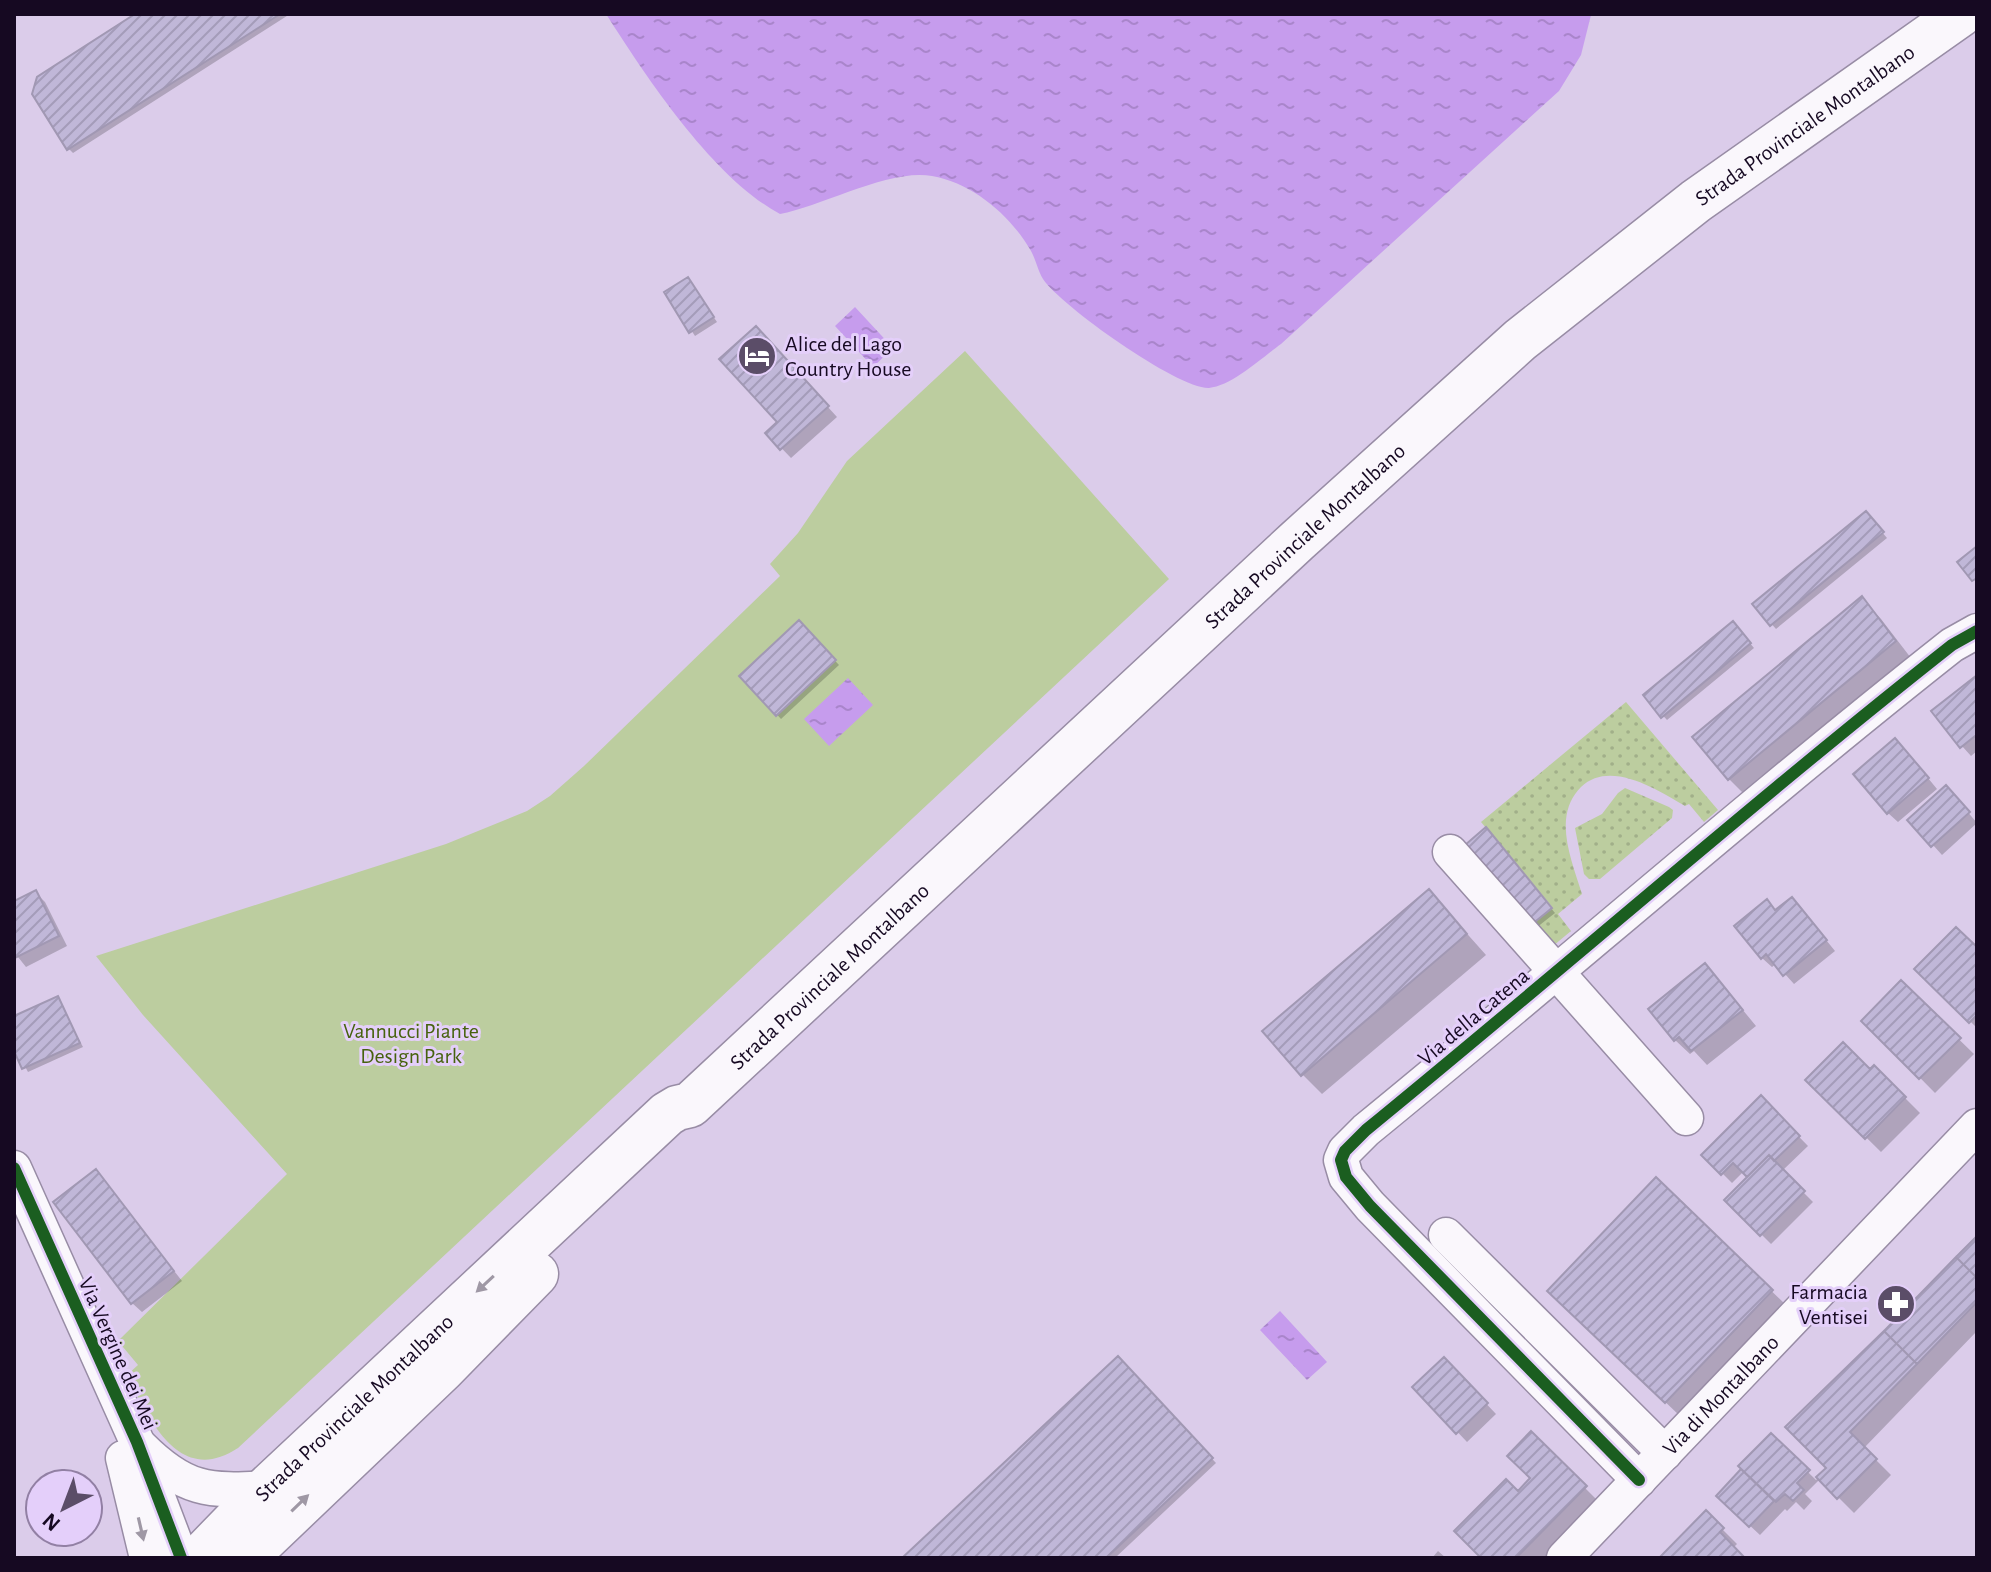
<svg xmlns="http://www.w3.org/2000/svg" width="1991" height="1572" viewBox="0 0 1991 1572" font-family="'Alegreya Sans',sans-serif">
<defs>
<pattern id="grass-dots" width="8" height="8" patternUnits="userSpaceOnUse" patternTransform="scale(2)"><rect width="8" height="8" fill="#bccd9f"/><path d="M2 2h.1M6 6h.1" fill="none" stroke="#a1af89" stroke-width="1.8" stroke-linecap="round"/></pattern>
<pattern id="water-ripples" width="26" height="14" patternUnits="userSpaceOnUse" patternTransform="scale(2)"><rect width="26" height="14" fill="#c69ced"/><path d="M2 4q2-2 4 0t4 0M15 11q2-2 4 0t4 0" fill="none" stroke="#a985cb"/></pattern>
<pattern id="building-hatch" width="6" height="6" patternUnits="userSpaceOnUse" patternTransform="scale(2)"><rect width="6" height="6" fill="#c0b7d8"/><path d="M-1 1l2-2M0 6l6-6M5 7l2-2" fill="none" stroke="#a49cb9"/></pattern>
</defs>
<rect width="100%" height="100%" fill="#dbccea"/>
<path fill="url(#grass-dots)" d="M 1626,702 L 1718,810 L 1704,822 L 1689,804 L 1685,806 C 1658,790 1610,759 1581,787 C 1572,796 1567,807 1566,820 C 1564,844 1575,871 1582,894 L 1558,914 L 1571,931 L 1553,946 L 1533,923 L 1552,907 L 1481,822 Z
M 1625,788 L 1669,807 L 1673,810 L 1672,818 L 1600,879 L 1589,879 L 1584,874 L 1575,828 L 1602,814 L 1618,793 Z"/>
<path fill="#bccd9f" d="M 965,351 L 1169,579 L 238,1448 C 179,1487 149,1419 127,1375 L 138,1365 L 118,1341 L 287,1174 L 143,1015 L 96,956 L 446,844 L 527,811 L 550,796 L 584,766 L 780,576 L 770,564 L 798,533 L 847,461 Z"/>
<path fill="url(#water-ripples)" d="M 606,14 L 1591,14 L 1591,15 L 1581,55 L 1559,91 L 1281,344 C 1263,357 1232,386 1209,388 C 1178,389 1061,306 1043,279 C 1038,271 1036,260 1031,251 C 1011,216 973,183 932,176 C 891,168 822,206 780,214 C 713,178 647,78 606,14 Z
M 855,307 L 893,348 L 873,367 L 835,326 Z
M 848,678 L 873,705 L 829,746 L 804,719 Z
M 1280,1311 L 1327,1362 L 1307,1380 L 1260,1330 Z"/>
<path fill="#0003" d="M 139,14 L 290,14 L 73,153 L 69,149 Z
M 688,279 L 717,322 L 695,336 L 667,293 Z
M 765,338 L 837,417 L 791,458 L 767,433 L 780,422 Z
M 1870,518 L 1887,538 L 1776,629 L 1755,605 Z
M 1862,599 L 1881,619 L 1914,662 L 1749,799 L 1729,779 Z
M 799,622 L 839,665 L 781,719 L 742,676 Z
M 1733,623 L 1754,648 L 1667,720 L 1645,696 Z
M 1977,677 L 1977,751 L 1971,756 L 1962,746 Z
M 1905,750 L 1937,789 L 1898,822 L 1888,813 Z
M 1956,798 L 1977,823 L 1942,855 L 1933,845 Z
M 1490,834 L 1555,913 L 1536,928 Z
M 1429,891 L 1486,955 L 1322,1094 L 1302,1074 Z
M 35,892 L 45,902 L 67,946 L 26,967 L 14,952 L 14,903 Z
M 1801,909 L 1835,951 L 1794,984 L 1776,964 L 1772,967 L 1762,958 L 1776,912 Z
M 1977,950 L 1977,1028 L 1917,969 Z
M 1719,981 L 1756,1026 L 1707,1065 L 1694,1051 L 1690,1054 L 1675,1040 Z
M 1901,983 L 1974,1054 L 1935,1093 L 1864,1021 Z
M 57,998 L 83,1047 L 28,1072 L 14,1046 L 14,1018 Z
M 1874,1067 L 1920,1113 L 1881,1152 L 1808,1080 L 1870,1071 Z
M 1761,1098 L 1808,1146 L 1782,1171 L 1813,1202 L 1771,1244 L 1727,1200 L 1750,1177 L 1744,1171 L 1732,1183 L 1704,1155 Z
M 96,1171 L 182,1281 L 142,1312 L 132,1303 Z
M 1656,1180 L 1787,1306 L 1681,1417 L 1564,1305 Z
M 1977,1239 L 1977,1331 L 1864,1448 L 1891,1475 L 1854,1513 L 1820,1479 L 1805,1494 L 1812,1501 L 1804,1510 L 1796,1502 L 1787,1511 L 1785,1509 L 1760,1535 L 1718,1496 L 1771,1436 L 1816,1480 L 1829,1468 L 1788,1427 Z
M 1118,1359 L 1216,1463 L 1115,1558 L 905,1558 Z
M 1444,1359 L 1496,1414 L 1467,1442 L 1415,1387 Z
M 1531,1434 L 1600,1503 L 1545,1558 L 1484,1558 L 1518,1494 L 1533,1478 Z
M 1706,1513 L 1737,1544 L 1733,1548 L 1742,1558 L 1661,1558 Z
M 1438,1551 L 1446,1558 L 1432,1558 Z"/>
<path fill="url(#building-hatch)" stroke="#a198b3" stroke-width="2" d="M 135,14 L 280,14 L 67,150 L 32,94 L 37,77 Z
M 688,277 L 714,317 L 689,333 L 664,292 Z
M 756,326 L 829,406 L 780,450 L 765,433 L 777,422 L 719,359 Z
M 1866,511 L 1884,532 L 1770,626 L 1752,604 Z
M 1977,546 L 1977,578 L 1972,581 L 1957,562 Z
M 1862,596 L 1896,641 L 1728,780 L 1692,737 Z
M 799,620 L 836,660 L 776,716 L 739,676 Z
M 1733,621 L 1751,643 L 1661,718 L 1643,695 Z
M 1977,675 L 1977,740 L 1975,736 L 1960,748 L 1931,711 Z
M 1895,738 L 1929,778 L 1887,814 L 1853,774 Z
M 1946,785 L 1970,812 L 1931,847 L 1907,820 Z
M 1486,827 L 1552,908 L 1531,925 L 1465,845 Z
M 1429,889 L 1467,934 L 1301,1076 L 1262,1031 Z
M 36,890 L 59,936 L 15,958 L 14,901 Z
M 1792,897 L 1827,940 L 1783,976 L 1766,954 L 1761,959 L 1734,926 L 1767,899 L 1775,910 Z
M 1956,927 L 1977,947 L 1977,1015 L 1969,1023 L 1914,969 Z
M 1705,963 L 1743,1010 L 1691,1051 L 1679,1037 L 1674,1041 L 1648,1009 Z
M 1901,980 L 1961,1038 L 1919,1079 L 1861,1021 Z
M 58,996 L 80,1043 L 22,1069 L 14,1051 L 14,1016 Z
M 1843,1042 L 1870,1069 L 1874,1065 L 1906,1097 L 1865,1139 L 1805,1080 Z
M 1761,1095 L 1800,1136 L 1774,1161 L 1769,1155 L 1747,1177 L 1733,1163 L 1721,1175 L 1701,1155 Z
M 1769,1155 L 1805,1191 L 1760,1236 L 1724,1200 Z
M 96,1169 L 174,1271 L 131,1304 L 53,1202 Z
M 1656,1177 L 1773,1290 L 1665,1403 L 1547,1291 Z
M 1977,1236 L 1977,1278 L 1956,1257 Z
M 1956,1257 L 1977,1278 L 1977,1302 L 1917,1364 L 1884,1331 Z
M 1884,1331 L 1917,1364 L 1850,1432 L 1877,1459 L 1837,1499 L 1816,1477 L 1826,1468 L 1785,1427 Z
M 1118,1356 L 1213,1458 L 1106,1558 L 902,1558 Z
M 1444,1357 L 1488,1403 L 1456,1434 L 1412,1387 Z
M 1531,1431 L 1587,1486 L 1516,1558 L 1481,1558 L 1454,1531 L 1506,1479 L 1518,1491 L 1530,1478 L 1507,1456 Z
M 1771,1433 L 1810,1470 L 1797,1483 L 1804,1490 L 1793,1501 L 1785,1494 L 1776,1502 L 1738,1466 Z
M 1741,1469 L 1774,1501 L 1749,1527 L 1716,1496 Z
M 1706,1510 L 1724,1528 L 1720,1532 L 1745,1558 L 1659,1558 Z"/>
<g fill="none" stroke-linecap="round" stroke-linejoin="round">
<defs>
<g id="minor">
<path d="M 1450,852 L 1686,1118"/>
<path d="M 14,1168 L 137,1442 L 181,1558"/>
<path d="M 1446,1235 L 1665,1453"/>
<path d="M 141,1447 C 184,1490 208,1492 267,1488"/>
<path d="M 123,1458 L 147,1558"/>
<path d="M 1639,1480 L 1370,1206 L 1346,1177 L 1341,1160 L 1345,1151 L 1366,1130 C 1562,970 1753,802 1952,645 L 1977,631"/>
<path id="s1" d="M 1564,1558 L 1977,1126"/>
</g>
<g id="secondary">
<path id="s2" d="M 199,1558 L 267,1488 L 667,1114 L 677,1108 L 690,1105 L 1297,541 L 1520,340 L 1696,201 L 1961,14"/>
<path d="M 245,1558 L 442,1370 L 536,1274"/>
</g>
</defs>
<use href="#minor" stroke="#988ca5" stroke-width="37"/>
<use href="#secondary" stroke="#988ca5" stroke-width="47"/>
<use href="#minor" stroke="#faf7fc" stroke-width="34"/>
<use href="#secondary" stroke="#faf7fc" stroke-width="44"/>
<defs>
<path id="cycleway" d="M 14,1168 L 137,1442 L 181,1558
M 1639,1480 L 1370,1206 L 1346,1177 L 1341,1160 L 1345,1151 L 1366,1130 C 1562,970 1753,802 1952,645 L 1977,631"/>
</defs>
<use href="#cycleway" stroke="#e4cffa" stroke-width="17"/>
<use href="#cycleway" stroke="#1b5e20" stroke-width="12"/>
</g>
<defs><path id="oneway-solid" d="M-6-.8H1V-3.2L6.5 0L1 3.2V.8H-6Z" transform="scale(2)"/></defs>
<g fill="#9f98a5">
<use href="#oneway-solid" transform="translate(485 1284) rotate(137)"/>
<use href="#oneway-solid" transform="translate(300 1503) rotate(-44)"/>
<use href="#oneway-solid" transform="translate(141 1529) rotate(77)"/>
</g>
<defs>
<symbol id="hotel-disc" viewBox="-11 -11 22 22"><circle r="9.5" fill="#5b4d68" stroke="#e4cffa"/><path d="M-6-4.5h1.5V1H6V5H4.5V3h-9V5H-6ZM-4 0a1.8 1.8 0 1 1 3.6 0ZM.5 0V-2.5h3Q6-2.5 6 0Z" fill="#fff"/></symbol>
<symbol id="pharmacy-disc" viewBox="-11 -11 22 22"><circle r="9.5" fill="#5b4d68" stroke="#e4cffa"/><path d="M-2-6h4v4h4v4h-4v4h-4v-4h-4v-4h4Z" fill="#fff"/></symbol>
</defs>
<g fill-rule="evenodd">
<use href="#hotel-disc" x="735" y="334" width="44" height="44"/>
<use href="#pharmacy-disc" x="1874" y="1282" width="44" height="44"/>
</g>
<g text-anchor="middle" stroke-width="6" stroke-linejoin="round" paint-order="stroke">
<g font-size="22" fill="#160922" stroke="#e4cffa">
<text dy="8" stroke="none"><textPath href="#s2" startOffset="2156">Strada Provinciale Montalbano</textPath></text>
<text dy="8" stroke="none"><textPath href="#s2" startOffset="1508">Strada Provinciale Montalbano</textPath></text>
<text dy="8" stroke="none"><textPath href="#s2" startOffset="860">Strada Provinciale Montalbano</textPath></text>
<text transform="translate(1473 1016) rotate(-40)" y="8">Via della Catena</text>
<text transform="translate(119 1353) rotate(66)" y="8">Via Vergine dei Mei</text>
<text dy="8" stroke="none"><textPath href="#s1" startOffset="226">Via di Montalbano</textPath></text>
<text dy="8" stroke="none"><textPath href="#s2" startOffset="216">Strada Provinciale Montalbano</textPath></text>
</g>
<g font-size="22" fill="#160922" stroke="#e4cffa" text-anchor="start">
<text x="785" y="351">Alice del Lago<tspan x="785" dy="25">Country House</tspan></text>
<text x="1868" y="1299" text-anchor="end">Farmacia<tspan x="1868" dy="25">Ventisei</tspan></text>
</g>
<g font-size="22" fill="#46620e" stroke="#e4cffa">
<text x="411" y="1038">Vannucci Piante<tspan x="411" dy="25">Design Park</tspan></text>
</g>
</g>
<rect width="1991" height="1572" fill="none" stroke="#160922" stroke-width="32"/>
<g transform="translate(64 1508) rotate(222)"><circle r="38" fill="#e4cffa" stroke="#9280a4" stroke-width="2"/>
<path d="M0-6L14 30L0 20L-14 30Z" fill="#5b4d68"/>
<text y="-12" font-size="22" font-weight="bold" text-anchor="middle" fill="#160922">N</text>
</g>
</svg>
